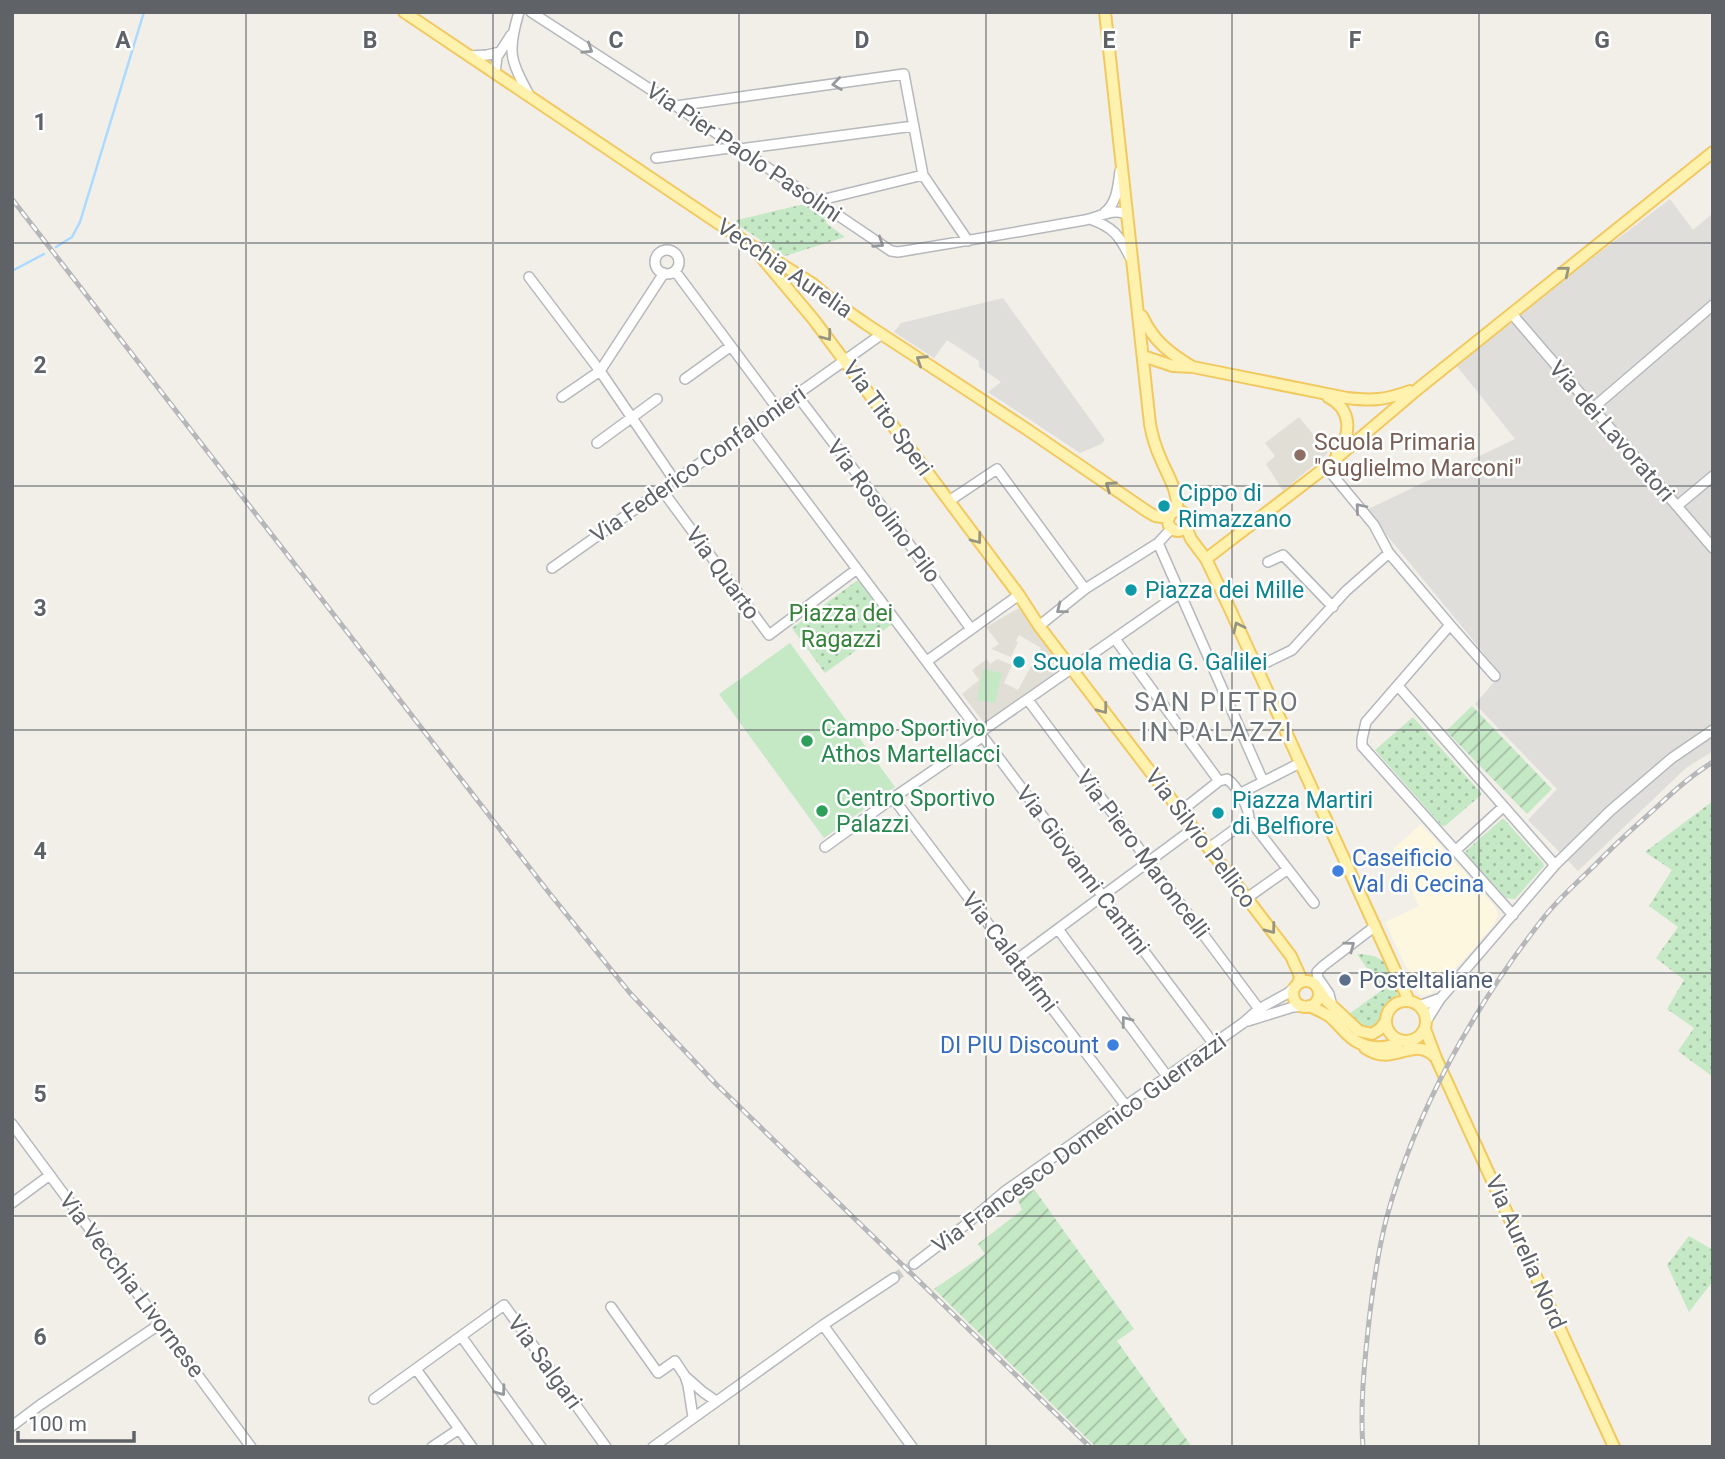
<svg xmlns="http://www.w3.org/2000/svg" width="1725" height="1459" viewBox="0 0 1725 1459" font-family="Roboto,sans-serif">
<defs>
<pattern id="grass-dots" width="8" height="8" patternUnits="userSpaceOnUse" patternTransform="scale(1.75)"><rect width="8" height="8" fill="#c5e8c5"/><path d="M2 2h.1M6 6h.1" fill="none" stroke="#a3c0a4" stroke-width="1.8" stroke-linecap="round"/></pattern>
<pattern id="garden-furrows" width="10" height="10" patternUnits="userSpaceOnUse" patternTransform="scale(1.75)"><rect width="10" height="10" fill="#c5e8c5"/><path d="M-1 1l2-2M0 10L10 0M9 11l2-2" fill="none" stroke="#a3c0a4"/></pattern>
</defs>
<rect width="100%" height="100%" fill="#f1efe8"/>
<path fill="#fef7e0" d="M 1421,824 L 1494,905 L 1498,914 L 1495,923 L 1468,955 L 1432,993 L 1427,995 L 1419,994 L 1417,990 L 1385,922 L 1419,906 L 1393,849 Z"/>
<path fill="#e0deda" d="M 1670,199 L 1693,230 L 1713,213 L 1713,751 L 1686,768 L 1578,871 L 1528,820 L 1557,789 L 1475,704 L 1501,674 L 1366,510 L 1515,439 L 1457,366 L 1541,297 Z
M 1003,298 L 1105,440 L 1101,444 L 1080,453 L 988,392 L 1001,382 L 979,367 L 979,361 L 947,340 L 934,358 L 894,332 L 901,323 Z"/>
<path fill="#e1ded6" d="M 1299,417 L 1328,453 L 1283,491 L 1266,464 L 1275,456 L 1265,443 Z
M 1019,608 L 1063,667 L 984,723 L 962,694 L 979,680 L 972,670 L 987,659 L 990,664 L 997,659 L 1012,665 L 1004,683 L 1018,690 L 1041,648 L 1019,635 L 1016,641 L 1018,642 L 1011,657 L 991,649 L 999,644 L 986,627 Z"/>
<path fill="url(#grass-dots)" d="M 809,203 L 827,215 L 826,223 L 845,237 L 785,256 L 735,223 L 737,220 Z
M 858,580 L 891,625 L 825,673 L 792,628 Z
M 1413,717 L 1481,793 L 1481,795 L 1445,826 L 1442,826 L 1375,750 Z
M 1713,801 L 1713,1077 L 1678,1051 L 1694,1028 L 1667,1009 L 1684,980 L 1656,958 L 1678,927 L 1649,906 L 1672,870 L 1645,852 Z
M 1502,819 L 1504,819 L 1543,863 L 1544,866 L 1516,898 L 1513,899 L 1506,898 L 1466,854 L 1466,851 Z
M 1357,954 C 1373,954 1386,958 1393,975 C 1394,979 1398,985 1398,991 C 1397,998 1392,999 1388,1004 C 1382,1011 1381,1021 1375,1028 L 1362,1030 L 1349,1014 L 1382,990 Z
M 1689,1236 L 1713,1250 L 1713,1281 L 1689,1312 L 1667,1265 Z"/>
<path fill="url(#garden-furrows)" d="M 1472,706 L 1552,789 L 1527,814 L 1446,731 Z
M 1034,1189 L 1134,1329 L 1117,1341 L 1192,1447 L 1096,1447 L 934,1289 L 985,1254 L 978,1244 L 1022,1210 L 1018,1200 Z"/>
<path fill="#c5e8c5" d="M 790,643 L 895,787 L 824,838 L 719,694 Z
M 983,669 L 1002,673 L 995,703 L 977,700 Z"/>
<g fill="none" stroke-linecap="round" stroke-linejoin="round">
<path stroke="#aadaff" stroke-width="2.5" d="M 56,247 L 72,237 L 80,222 L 144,12
M 12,271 L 44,254"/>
<path stroke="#ccccc8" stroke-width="9" stroke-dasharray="9 4.5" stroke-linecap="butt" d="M 894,1278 L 914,1264"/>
<defs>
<path id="minor" d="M 519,12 C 507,52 510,59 529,95
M 531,12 L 676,106 L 891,251 L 898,252 C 960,242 1023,231 1085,220 C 1100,217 1112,208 1127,214
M 470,56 L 487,55 L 500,52
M 495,73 L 497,57 L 511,35
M 676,106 L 904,74 L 923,175 L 968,241
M 740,149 L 914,126
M 656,158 L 737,147
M 817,201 L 923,175
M 1105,212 C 1117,203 1118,186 1120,171
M 1090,219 C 1113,227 1119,235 1130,257
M655 262a12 12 0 1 1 24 0a12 12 0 1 1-24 0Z
M 675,271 L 777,408
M 529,277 L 600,371 L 675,481
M 1512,314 L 1713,548
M 685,379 L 731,346
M 796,394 L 883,508 L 971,629
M 562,397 L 600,371 L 664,273
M 1593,408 L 1713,305
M 751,428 L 1213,1043
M 597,443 L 657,399
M 1326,467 L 1374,525 L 1389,553 L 1450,625 L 1366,722 L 1362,739 L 1362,746 L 1513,915
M 662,490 L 769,635 L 857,569
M 949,501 L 997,469 L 1085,589
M 1677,506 L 1713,476
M 1158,543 L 1263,781
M 1268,562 L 1283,555 L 1333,607
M 552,568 L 882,334
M 1450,625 L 1495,676
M 1039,626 L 1085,589 L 1158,543 L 1172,528
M 1115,639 L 1219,781
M 927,661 L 1019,595
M 1257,667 L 1292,650 L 1346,591 L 1389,553
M 1398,686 L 1555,865
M 1028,700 L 1259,1009
M 979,733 L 1180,593
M 1239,794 L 1300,763
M 893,798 L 1126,1106
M 1181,811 L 1219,781 L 1227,779 C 1237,786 1249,807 1249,819 L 1209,848
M 1249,819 L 1314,903
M 825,847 L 893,798 L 982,737
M 1455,851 L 1503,807
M 1247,898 L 1288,869
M 1058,929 L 1167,1076
M 1016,960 L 1194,828
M 1332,1006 L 1329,994 L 1318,978 L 1317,972 L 1323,966 L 1374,927
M 1419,1006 L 1438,999
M 1427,1020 L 1440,999 L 1555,865 L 1610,811 L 1672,758 L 1713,730
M 1248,1021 L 1293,1007 L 1304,1006
M 12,1124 L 251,1447
M 12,1203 L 50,1175
M 914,1264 L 964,1226 L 1004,1192 L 1243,1023 L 1259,1009 L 1288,993 L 1295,987
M 611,1307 L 658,1373 L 675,1361 L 685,1376 L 688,1385 L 693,1417
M 823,1325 L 912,1447
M 461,1336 L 541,1447
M 416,1369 L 472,1447
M 686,1377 L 703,1392 L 716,1401
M 374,1399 L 504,1305 L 606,1447
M 12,1426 L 40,1405 L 160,1324
M 432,1447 L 459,1429
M 653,1447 L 823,1325 L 894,1278"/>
<path id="major" d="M 404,12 L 752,246 L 813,284 L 833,301 L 866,324 L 1025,428 L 1148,512 L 1155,516 L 1169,518
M 1105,12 L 1150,424 C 1152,435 1155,446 1160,457 C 1167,475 1179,491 1177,511
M 752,246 L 814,320 L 1019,595 L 1039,626 L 1291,956 L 1300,976 L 1298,984
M 1142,316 C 1153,340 1169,353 1191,366
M 1143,356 L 1173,366 L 1193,367 L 1347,398 C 1373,401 1385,400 1410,391
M 1328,397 C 1352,409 1352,434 1337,454
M1168 521a10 10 0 1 1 20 0a10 10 0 1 1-20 0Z
M 1186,527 L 1191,539 L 1206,559 L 1229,607 L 1409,1001
M 1206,559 L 1326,467 L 1419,388 L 1713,152
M1293 994a13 13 0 1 1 26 0a13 13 0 1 1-26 0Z
M 1319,990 L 1326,1000 L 1359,1031 L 1372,1034 L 1380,1029 L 1386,1021
M1386 1021a20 20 0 1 1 40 0a20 20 0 1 1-40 0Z
M 1309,1006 C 1316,1009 1323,1012 1329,1016 C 1338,1023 1344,1033 1354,1040 C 1368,1049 1387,1050 1401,1041
M 1425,1029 L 1436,1058 L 1614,1447
M 1365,1048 C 1394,1068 1412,1035 1434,1056"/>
</defs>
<use href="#minor" stroke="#b5b8bc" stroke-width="12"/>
<use href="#major" stroke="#f2c960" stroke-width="14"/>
<use href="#minor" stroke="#fff" stroke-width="9"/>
<use href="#major" stroke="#fff2af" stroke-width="10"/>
<defs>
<path id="rail" d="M 12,199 L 550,894 L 630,993 L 716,1084 L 1090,1447
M 1363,1447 C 1360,1408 1364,1368 1368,1330 C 1372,1293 1377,1256 1386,1220 C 1415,1111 1475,1005 1545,916 C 1560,897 1580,880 1597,863 C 1617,842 1638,824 1659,805 C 1676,789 1693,774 1713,762"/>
</defs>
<use href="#rail" stroke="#b6b7b8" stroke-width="5"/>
<use href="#rail" stroke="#fff" stroke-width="2.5" stroke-dasharray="8" stroke-linecap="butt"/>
</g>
<defs><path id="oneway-chevron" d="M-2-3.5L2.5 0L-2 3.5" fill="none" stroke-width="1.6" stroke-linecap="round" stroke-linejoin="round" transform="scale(1.75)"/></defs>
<g stroke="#979a9d">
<use href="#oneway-chevron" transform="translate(588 49) rotate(33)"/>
<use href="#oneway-chevron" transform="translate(837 84) rotate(172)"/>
<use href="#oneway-chevron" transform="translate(879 243) rotate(33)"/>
<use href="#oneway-chevron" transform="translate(1360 508) rotate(-130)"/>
<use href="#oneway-chevron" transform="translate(1061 609) rotate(142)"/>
<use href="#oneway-chevron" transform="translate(1350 946) rotate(-37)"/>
<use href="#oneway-chevron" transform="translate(1126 1021) rotate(-127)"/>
<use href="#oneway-chevron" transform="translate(501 1391) rotate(54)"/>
</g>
<g stroke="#979581">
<use href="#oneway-chevron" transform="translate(1565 271) rotate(-39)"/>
<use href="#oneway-chevron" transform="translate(827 336) rotate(53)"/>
<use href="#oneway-chevron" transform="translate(921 360) rotate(-147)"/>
<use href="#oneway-chevron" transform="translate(1110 486) rotate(-145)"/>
<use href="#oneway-chevron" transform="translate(977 539) rotate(53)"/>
<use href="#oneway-chevron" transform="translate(1238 627) rotate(-115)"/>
<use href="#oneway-chevron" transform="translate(1103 709) rotate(53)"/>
<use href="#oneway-chevron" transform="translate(1271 929) rotate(53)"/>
</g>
<path fill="none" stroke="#5f6368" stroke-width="2" stroke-opacity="0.55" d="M 246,12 L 246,1447M 493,12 L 493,1447M 739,12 L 739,1447M 986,12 L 986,1447M 1232,12 L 1232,1447M 1479,12 L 1479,1447M 12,243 L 1713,243M 12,486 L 1713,486M 12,730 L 1713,730M 12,973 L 1713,973M 12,1216 L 1713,1216"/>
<circle fill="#8d6e63" stroke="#fff" stroke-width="2.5" cx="1300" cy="455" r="7"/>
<g fill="#0f9aa8" stroke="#fff" stroke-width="2.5">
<circle cx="1164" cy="506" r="7"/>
<circle cx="1131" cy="590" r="7"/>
<circle cx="1019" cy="662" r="7"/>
<circle cx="1218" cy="813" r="7"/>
</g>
<g fill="#2e9e5b" stroke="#fff" stroke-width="2.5">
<circle cx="807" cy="741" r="7"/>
<circle cx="822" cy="811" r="7"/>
</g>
<g fill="#3f7fe0" stroke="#fff" stroke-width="2.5">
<circle cx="1338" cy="871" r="7"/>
<circle cx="1113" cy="1045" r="7"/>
</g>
<circle fill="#5c6f8a" stroke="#fff" stroke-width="2.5" cx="1345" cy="980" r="7"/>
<g text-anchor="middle" stroke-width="5" stroke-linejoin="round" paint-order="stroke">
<g font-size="23" fill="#5f6368" stroke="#fff">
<text transform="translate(744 152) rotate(34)" y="8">Via Pier Paolo Pasolini</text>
<text transform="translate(785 268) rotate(34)" y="8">Vecchia Aurelia</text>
<text transform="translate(888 418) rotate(54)" y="8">Via Tito Speri</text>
<text transform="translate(1612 431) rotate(49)" y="8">Via dei Lavoratori</text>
<text transform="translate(698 464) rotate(-35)" y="8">Via Federico Confalonieri</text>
<text transform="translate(884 511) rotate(53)" y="8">Via Rosolino Pilo</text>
<text transform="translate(723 573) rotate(54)" y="8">Via Quarto</text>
<text transform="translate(1201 838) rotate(53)" y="8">Via Silvio Pellico</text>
<text transform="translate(1143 854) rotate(53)" y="8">Via Piero Maroncelli</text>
<text transform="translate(1083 870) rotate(53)" y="8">Via Giovanni Cantini</text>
<text transform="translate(1010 952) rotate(53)" y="8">Via Calatafimi</text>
<text transform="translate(1079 1143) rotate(-36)" y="8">Via Francesco Domenico Guerrazzi</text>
<text transform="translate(1526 1252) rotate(66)" y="8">Via Aurelia Nord</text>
<text transform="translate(132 1285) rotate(53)" y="8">Via Vecchia Livornese</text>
<text transform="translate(545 1362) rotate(54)" y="8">Via Salgari</text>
</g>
<g font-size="23" fill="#785e54" stroke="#fff" text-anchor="start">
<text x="1314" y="450">Scuola Primaria<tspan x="1314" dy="26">"Guglielmo Marconi"</tspan></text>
</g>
<g font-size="23" fill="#0d838f" stroke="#fff" text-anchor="start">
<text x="1178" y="501">Cippo di<tspan x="1178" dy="26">Rimazzano</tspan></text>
<text x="1145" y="598">Piazza dei Mille</text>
<text x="1033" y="670">Scuola media G. Galilei</text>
<text x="1232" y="808">Piazza Martiri<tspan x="1232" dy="26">di Belfiore</tspan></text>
</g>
<g font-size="23" fill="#348238" stroke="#fff">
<text x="841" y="621">Piazza dei<tspan x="841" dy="26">Ragazzi</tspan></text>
</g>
<g font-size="23" fill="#27864d" stroke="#fff" text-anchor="start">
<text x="821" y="736">Campo Sportivo<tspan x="821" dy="26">Athos Martellacci</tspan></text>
<text x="836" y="806">Centro Sportivo<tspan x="836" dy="26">Palazzi</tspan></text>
</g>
<g font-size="23" fill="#366cbe" stroke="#fff" text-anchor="start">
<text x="1352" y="866">Caseificio<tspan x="1352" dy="26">Val di Cecina</tspan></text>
<text x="1099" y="1053" text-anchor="end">DI PIU Discount</text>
</g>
<g font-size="23" fill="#4e5e75" stroke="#fff" text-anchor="start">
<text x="1359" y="988">PosteItaliane</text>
</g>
<g font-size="26" letter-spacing="2" fill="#70757a" stroke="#fff">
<text x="1217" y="711">SAN PIETRO<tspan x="1217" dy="30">IN PALAZZI</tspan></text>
</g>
</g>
<g font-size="23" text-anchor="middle" font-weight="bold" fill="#5f6368" stroke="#fff" stroke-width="5" stroke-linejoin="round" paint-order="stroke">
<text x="123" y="48">A</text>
<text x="370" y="48">B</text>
<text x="616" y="48">C</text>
<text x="862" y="48">D</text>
<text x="1109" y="48">E</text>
<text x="1355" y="48">F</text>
<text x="1602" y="48">G</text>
<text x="40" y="130">1</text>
<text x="40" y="373">2</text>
<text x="40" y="616">3</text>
<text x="40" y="859">4</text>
<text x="40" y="1102">5</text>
<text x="40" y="1345">6</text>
</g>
<rect width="1725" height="1459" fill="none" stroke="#5f6368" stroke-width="28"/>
<path d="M18 1431v10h116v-10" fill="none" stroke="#5f6368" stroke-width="3.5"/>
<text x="28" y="1431" font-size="21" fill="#5f6368" stroke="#ffffff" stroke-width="5" paint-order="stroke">100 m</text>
</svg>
